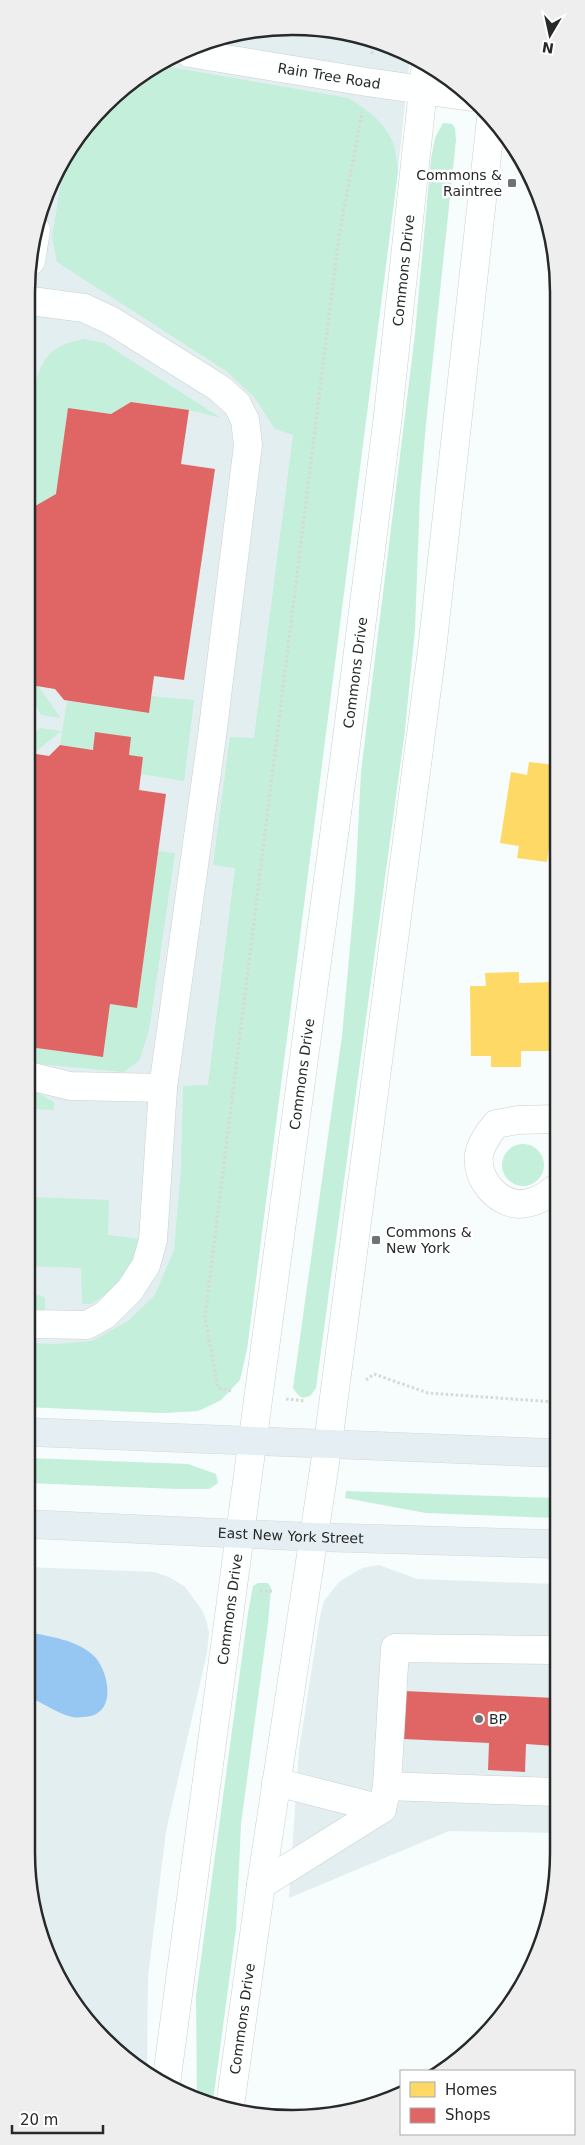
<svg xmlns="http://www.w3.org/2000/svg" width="585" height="2145" viewBox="0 0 585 2145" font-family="'DejaVu Sans',sans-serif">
<rect width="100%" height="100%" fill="#f7fcfc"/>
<path fill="#e3eef0" d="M 240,31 L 344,31 L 410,56 L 398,171 L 247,1349 L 221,1400 L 198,1411 L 162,1413 L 28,1407 L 31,241 L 71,145 L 144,71 Z
M 379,1565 L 417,1579 L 554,1584 L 554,1833 L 449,1831 L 289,1898 L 299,1750 L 320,1617 L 324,1601 L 339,1582 L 362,1568 Z
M 27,1567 L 155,1572 L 171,1578 L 185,1587 L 202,1610 L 207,1623 L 209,1633 L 207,1653 L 166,1831 L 148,1976 L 147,2070 L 93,2028 L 46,1954 L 26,1852 Z"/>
<path fill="#c3efdb" d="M 159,65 L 348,98 C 366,109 385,122 393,143 C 396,151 397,162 398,171 L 247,1349 L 240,1380 L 221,1400 L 198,1411 L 162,1413 L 28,1407 L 28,1343 L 57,1344 L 92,1341 L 128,1321 L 155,1295 L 174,1250 L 181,1171 L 183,1086 L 208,1085 L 235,868 L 213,865 L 230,737 L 254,738 L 293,435 L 275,429 L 254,397 L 226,371 L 57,262 L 52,237 L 65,158 L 71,145 L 144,71 Z
M 443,123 L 452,124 L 455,128 L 456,140 L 426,424 L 420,494 L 415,629 L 405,730 L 316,1388 L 310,1396 L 303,1398 L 298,1395 L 293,1388 L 342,1036 L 355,891 L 361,772 L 415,334 L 431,159 L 435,138 Z
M 84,339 L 104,343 L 221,418 L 189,410 L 132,402 L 111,414 L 56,494 L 30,509 C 31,472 24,389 45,360 C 54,346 69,342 84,339 Z
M 30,685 L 38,686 L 61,718 L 41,715 L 35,704 L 30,704 Z
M 151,696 L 194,700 L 184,781 L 141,774 L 143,757 L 60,745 L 67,701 L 148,713 Z
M 40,728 L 61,731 L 33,754 L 30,753 L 30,738 Z
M 158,851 L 175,853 L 149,1031 L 139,1061 L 123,1072 L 29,1063 L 29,1047 L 103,1057 L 110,1004 L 137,1008 Z
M 29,1088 L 54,1102 L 54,1110 L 34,1109 L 31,1197 L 109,1200 L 108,1235 L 142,1239 L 133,1262 L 119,1286 L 91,1304 L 82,1304 L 81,1268 L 29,1266 L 30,1293 L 45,1297 L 45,1311 L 28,1311 Z
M502 1165a21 21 0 1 1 42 0a21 21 0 1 1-42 0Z
M 28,1458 L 188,1464 L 216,1474 L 218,1483 L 209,1489 L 178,1489 L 27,1483 Z
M 346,1491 L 554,1498 L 554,1518 L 426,1513 L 345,1498 Z
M 258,1583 L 268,1583 L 271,1588 L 268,1623 L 241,1824 L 236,1929 L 213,2101 L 197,2097 L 196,1996 L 248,1613 L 253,1586 Z"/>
<path fill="#96c7f2" d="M 27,1632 C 48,1636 79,1640 95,1657 C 111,1676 116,1716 84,1717 C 80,1717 76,1718 72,1717 C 57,1713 41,1702 27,1696 Z"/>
<path fill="#ffd966" d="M 529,762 L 556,765 L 555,849 L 549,848 L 547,862 L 517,858 L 519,846 L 500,843 L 511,772 L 527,775 Z
M 551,966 L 555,966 L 555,1051 L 521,1051 L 521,1067 L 491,1067 L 491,1056 L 471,1056 L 470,986 L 486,986 L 485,973 L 519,972 L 519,983 L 551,982 Z"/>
<path fill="#e06666" d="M 131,402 L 189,410 L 181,464 L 215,469 L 184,680 L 154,676 L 149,713 L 64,700 L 55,689 L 30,685 L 30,509 L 56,494 L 68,408 L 111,414 Z
M 95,732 L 131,737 L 129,755 L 143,757 L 139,790 L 166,794 L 137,1008 L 110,1004 L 103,1057 L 29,1047 L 30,753 L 49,756 L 60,745 L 93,750 Z
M 405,1691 L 554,1698 L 554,1746 L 526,1744 L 525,1772 L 488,1770 L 489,1743 L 403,1739 Z
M 27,1856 L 36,1857 L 32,1881 Z"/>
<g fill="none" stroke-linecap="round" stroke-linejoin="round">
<defs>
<g id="minor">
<path id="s1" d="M 189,53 L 367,82 L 471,97"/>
<path d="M 31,261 L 36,230"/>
<path d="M 29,1076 L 70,1086 L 163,1088"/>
<path d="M 555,1189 C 546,1197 531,1204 519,1204 C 496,1203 476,1178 479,1155 C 481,1143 489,1133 496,1124 L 518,1120 L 555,1119"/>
<path d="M 28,1324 L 87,1325 L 105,1315 L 130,1290 L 146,1265 L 153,1240 L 163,1088 L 212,736 L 248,445 L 245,420 L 237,404 L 219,388 L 112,321 L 84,308 L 31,301"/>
<path d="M 276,1782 L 382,1809"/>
<path d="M 387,1786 L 554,1792"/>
<path d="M 261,1885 L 382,1809 L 387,1786 L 395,1648 L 554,1650"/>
<path id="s2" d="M 166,2084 L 344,761 L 387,424 L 426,62"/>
<path id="s3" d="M 230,2106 L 261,1885 L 328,1443 L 432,650 L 491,119"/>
</g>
<g id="major">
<path d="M 28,1432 L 554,1453"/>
<path id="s4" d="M 27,1524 L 313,1537 L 554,1544"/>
</g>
</defs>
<use href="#minor" stroke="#cccfd0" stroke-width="29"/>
<use href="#major" stroke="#d5d8d8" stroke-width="29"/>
<path stroke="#d8d8d8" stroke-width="3" stroke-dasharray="2.5 2.5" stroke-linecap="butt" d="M 372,54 L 374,43
M 366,1380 L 374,1374 L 428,1393 L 555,1402
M 231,1391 L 218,1388 L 205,1317 L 339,236 L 362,112
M 286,1399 L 305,1401
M 260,1591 L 272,1591"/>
<use href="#minor" stroke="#feffff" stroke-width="28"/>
<use href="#major" stroke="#e5eff3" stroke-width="28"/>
</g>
<g fill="#707374" stroke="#fff" stroke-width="2">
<rect x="507" y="178" width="10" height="10" rx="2.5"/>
<rect x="371" y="1235" width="10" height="10" rx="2.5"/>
<circle cx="479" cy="1719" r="5"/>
</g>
<g text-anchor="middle" stroke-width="5" stroke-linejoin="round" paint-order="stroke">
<g font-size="14" fill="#27292a" stroke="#fff">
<text dy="5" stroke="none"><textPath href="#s1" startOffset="142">Rain Tree Road</textPath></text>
<text dy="5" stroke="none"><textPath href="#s2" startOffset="1829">Commons Drive</textPath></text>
<text dy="5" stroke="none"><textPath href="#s2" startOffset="1424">Commons Drive</textPath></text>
<text dy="5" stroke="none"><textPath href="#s2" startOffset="1019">Commons Drive</textPath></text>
<text dy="5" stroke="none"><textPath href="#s4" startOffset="264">East New York Street</textPath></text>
<text dy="5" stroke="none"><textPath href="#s2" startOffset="479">Commons Drive</textPath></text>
<text dy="5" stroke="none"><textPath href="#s3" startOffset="88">Commons Drive</textPath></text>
</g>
<g font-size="14" fill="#27292a" stroke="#fff" text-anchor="start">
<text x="502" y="180" text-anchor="end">Commons &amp;<tspan x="502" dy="16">Raintree</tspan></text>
<text x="386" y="1237">Commons &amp;<tspan x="386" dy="16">New York</tspan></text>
<text x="489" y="1724">BP</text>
</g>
</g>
<path d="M0 0H585V2145H0ZM292 35H293A257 257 0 0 1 550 292V1853A257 257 0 0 1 293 2110H292A257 257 0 0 1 35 1853V292A257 257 0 0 1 292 35Z" fill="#eee" fill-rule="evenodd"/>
<path fill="none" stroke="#27292a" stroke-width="2.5" d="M292 35H293A257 257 0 0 1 550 292V1853A257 257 0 0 1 293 2110H292A257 257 0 0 1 35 1853V292A257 257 0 0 1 292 35Z"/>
<rect x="400" y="2070" width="175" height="65" fill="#ffffff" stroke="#a9a9aa"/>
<rect x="410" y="2082" width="25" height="15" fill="#ffd966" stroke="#a9a9aa"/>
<text x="445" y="2095" font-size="15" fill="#27292a">Homes</text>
<rect x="410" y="2108" width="25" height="15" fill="#e06666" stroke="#a9a9aa"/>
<text x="445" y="2120" font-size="15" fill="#27292a">Shops</text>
<g transform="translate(550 35) rotate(189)" stroke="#ffffff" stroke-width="4" paint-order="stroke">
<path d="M0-4L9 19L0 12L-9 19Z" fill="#27292a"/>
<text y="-8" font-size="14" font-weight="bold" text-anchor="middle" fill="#27292a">N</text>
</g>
<path d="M12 2125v8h91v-8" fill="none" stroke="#27292a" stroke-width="2.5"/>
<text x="20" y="2125" font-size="15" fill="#27292a" stroke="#ffffff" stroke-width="4" paint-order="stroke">20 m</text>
</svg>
